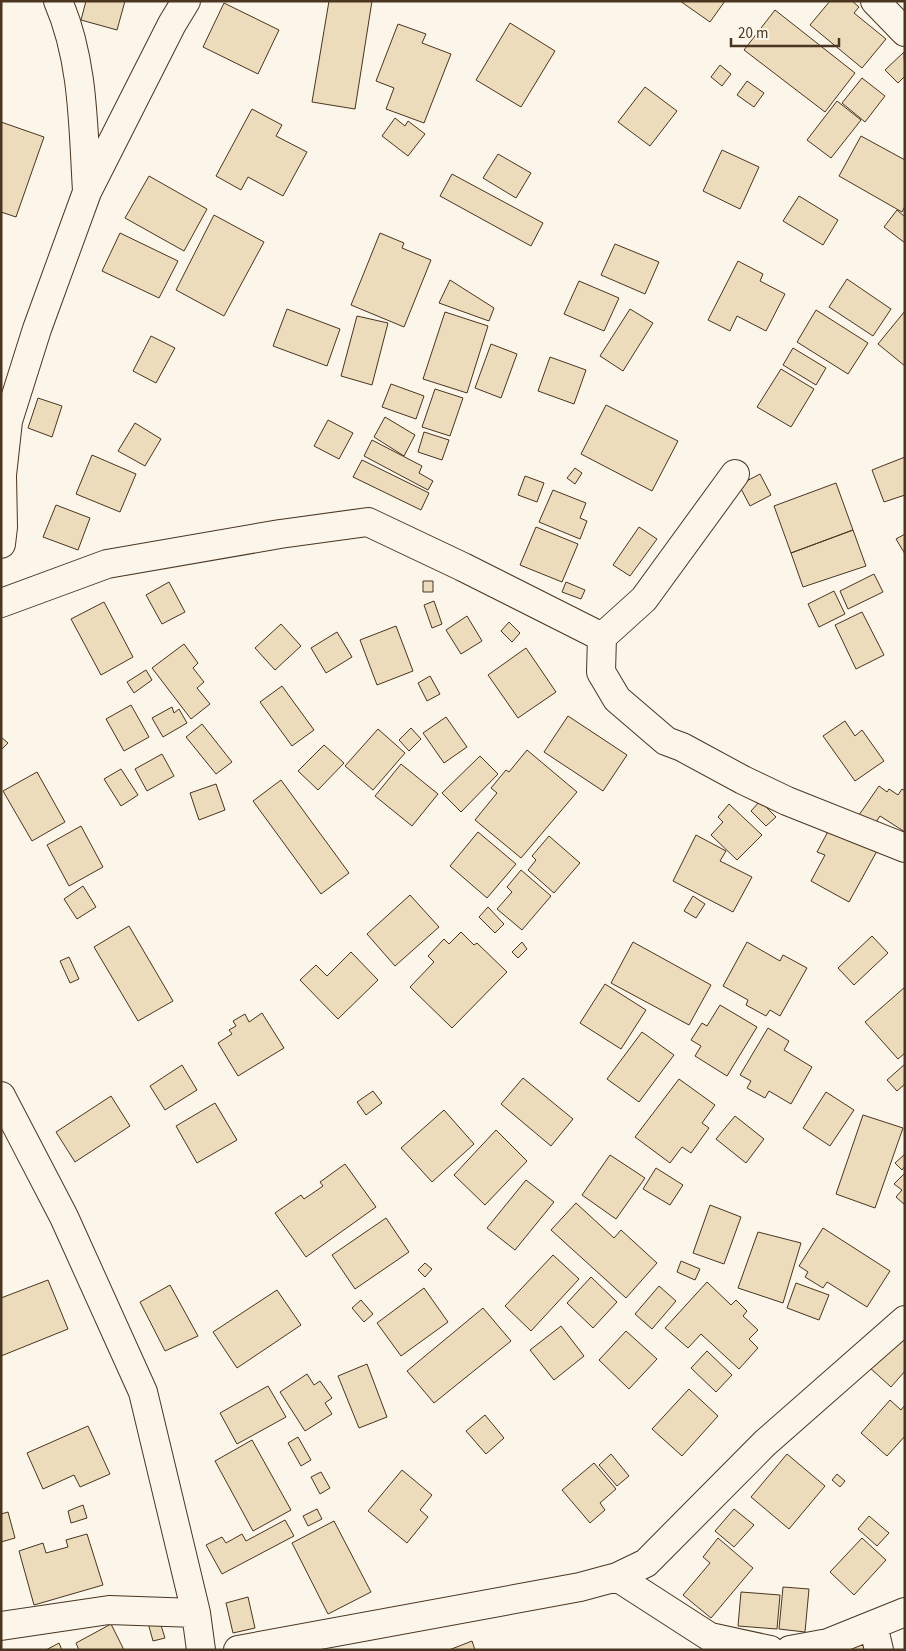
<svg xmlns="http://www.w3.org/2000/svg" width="906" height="1651" viewBox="0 0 906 1651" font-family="'Source Sans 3',sans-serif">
<rect width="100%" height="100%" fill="#fbf6e9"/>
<path fill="#ecdcbc" stroke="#4a3520" d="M 86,1 L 125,1 L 117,30 L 81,20 Z
M 329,1 L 372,1 L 355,109 L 312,102 Z
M 680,1 L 725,1 L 710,22 Z
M 830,1 L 852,1 L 859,7 L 854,13 L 886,39 L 862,68 L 810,25 Z
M 224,3 L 279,30 L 258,74 L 203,47 Z
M 775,10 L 855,73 L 825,112 L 744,50 Z
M 510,23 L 555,51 L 521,107 L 476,80 Z
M 398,24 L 426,34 L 422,43 L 451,54 L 424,123 L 386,109 L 394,88 L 376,81 Z
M 904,52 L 905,76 L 898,83 L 885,70 Z
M 720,65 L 731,74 L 722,86 L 711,77 Z
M 862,78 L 885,96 L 865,122 L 842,103 Z
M 747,81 L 764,93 L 754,107 L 737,95 Z
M 645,87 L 677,111 L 650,146 L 618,122 Z
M 837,101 L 861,120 L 831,158 L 807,140 Z
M 252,109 L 282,125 L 276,136 L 307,152 L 283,196 L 248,177 L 241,190 L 216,176 Z
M 395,118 L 405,126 L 408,121 L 425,134 L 408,156 L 382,136 Z
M 1,122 L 44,137 L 16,217 L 1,212 Z
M 861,136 L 905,160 L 905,206 L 902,212 L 839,176 Z
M 722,150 L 759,167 L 740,209 L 703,191 Z
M 498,154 L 531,173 L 516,198 L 483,178 Z
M 452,174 L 543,223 L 531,246 L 440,196 Z
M 149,176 L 207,209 L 184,251 L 125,218 Z
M 799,196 L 838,220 L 823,245 L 783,221 Z
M 897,210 L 905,217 L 905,243 L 884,227 Z
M 214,215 L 264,242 L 224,316 L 176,290 Z
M 120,233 L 178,261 L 159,298 L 102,271 Z
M 380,233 L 404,243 L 402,248 L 431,260 L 404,327 L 351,305 Z
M 615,244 L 659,262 L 645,294 L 601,275 Z
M 738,261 L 763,274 L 760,281 L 785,294 L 766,331 L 737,316 L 730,331 L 708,320 Z
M 847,279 L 891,309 L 873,336 L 829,307 Z
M 450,280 L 494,308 L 489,321 L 439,303 Z
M 579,281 L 619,298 L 604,331 L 564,314 Z
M 287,309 L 340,329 L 327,366 L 273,346 Z
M 630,309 L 653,323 L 623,371 L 600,356 Z
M 816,310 L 868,343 L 848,374 L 797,342 Z
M 905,311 L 905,366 L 878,344 Z
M 445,312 L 488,326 L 467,393 L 423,379 Z
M 357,316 L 388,323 L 372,385 L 341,376 Z
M 151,336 L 175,348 L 156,383 L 133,371 Z
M 491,344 L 517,354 L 501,398 L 475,388 Z
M 793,348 L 826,368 L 816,385 L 783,365 Z
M 550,357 L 586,370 L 574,404 L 538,391 Z
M 781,369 L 814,389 L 791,427 L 757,407 Z
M 391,384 L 424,396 L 416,419 L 382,407 Z
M 435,389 L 463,398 L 450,436 L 422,427 Z
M 38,398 L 62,406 L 52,437 L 28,428 Z
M 606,405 L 678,441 L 652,491 L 581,454 Z
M 385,417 L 415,435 L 404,456 L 374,437 Z
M 328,420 L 353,433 L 339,459 L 314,446 Z
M 135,423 L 161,439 L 145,466 L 118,451 Z
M 424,432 L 449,440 L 442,460 L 418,452 Z
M 372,440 L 422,466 L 419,473 L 433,481 L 428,490 L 364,456 Z
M 92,455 L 136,474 L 120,512 L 76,494 Z
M 905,457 L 905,495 L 884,502 L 872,470 Z
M 362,460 L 429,493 L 421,510 L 353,477 Z
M 575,468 L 582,473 L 575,484 L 567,478 Z
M 760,474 L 771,495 L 750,506 L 739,485 Z
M 525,476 L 544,483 L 537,502 L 518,495 Z
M 836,483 L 853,530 L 791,553 L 774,506 Z
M 553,490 L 586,503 L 580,518 L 587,521 L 580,539 L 539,522 Z
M 56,505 L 90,518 L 78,550 L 43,537 Z
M 536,527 L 578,544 L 562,582 L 520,565 Z
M 639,527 L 657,539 L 630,576 L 613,565 Z
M 853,530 L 866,566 L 803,587 L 791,553 Z
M 905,534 L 905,554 L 896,539 Z
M 874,574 L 883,592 L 848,609 L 840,591 Z
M 423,581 L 433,581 L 433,592 L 423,592 Z
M 169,582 L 185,612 L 162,624 L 146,595 Z
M 566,582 L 585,590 L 581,599 L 562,592 Z
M 834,591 L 845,614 L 819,627 L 808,604 Z
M 434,601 L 442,624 L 432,628 L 424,605 Z
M 104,602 L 133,657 L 101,675 L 71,619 Z
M 862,612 L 884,655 L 856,669 L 835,625 Z
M 467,616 L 482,641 L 461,654 L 446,630 Z
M 509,622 L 520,633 L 512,642 L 501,631 Z
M 281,624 L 301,646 L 275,670 L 255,648 Z
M 396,626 L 413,671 L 377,685 L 360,640 Z
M 337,632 L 352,657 L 326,673 L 311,648 Z
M 184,644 L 198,663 L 193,668 L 204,682 L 197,688 L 210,704 L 191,719 L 152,668 Z
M 526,648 L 556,692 L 518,718 L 488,675 Z
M 146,670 L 152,680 L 134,693 L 127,682 Z
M 430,676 L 440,694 L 427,701 L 418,683 Z
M 282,686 L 314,730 L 292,746 L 260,702 Z
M 131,705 L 149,737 L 124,751 L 106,719 Z
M 172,707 L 174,713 L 179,709 L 187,723 L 163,737 L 152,718 Z
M 568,716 L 627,755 L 603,791 L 544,752 Z
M 446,717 L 467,747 L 444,763 L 423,733 Z
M 845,721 L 855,736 L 862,730 L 884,761 L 855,781 L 823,736 Z
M 202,724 L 232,762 L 216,774 L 186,737 Z
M 411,728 L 421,739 L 409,751 L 399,740 Z
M 378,729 L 405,753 L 373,790 L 345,766 Z
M 1,737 L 8,743 L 1,750 Z
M 324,745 L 344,763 L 318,790 L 298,771 Z
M 527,750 L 577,792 L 521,858 L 475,820 L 497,793 L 491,788 L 506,770 L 509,772 Z
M 162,754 L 174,776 L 147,791 L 135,769 Z
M 480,756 L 498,774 L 461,812 L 442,793 Z
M 401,764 L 438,794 L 412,826 L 375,796 Z
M 121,769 L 138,795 L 121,806 L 104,779 Z
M 37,772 L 65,822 L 32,841 L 3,791 Z
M 281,780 L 349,873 L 321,894 L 253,801 Z
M 216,784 L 225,810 L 199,820 L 190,793 Z
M 879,786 L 887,792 L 889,789 L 898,795 L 902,789 L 905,791 L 905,832 L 880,816 L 874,825 L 859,815 Z
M 760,801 L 776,817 L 766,826 L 751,811 Z
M 729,804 L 762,835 L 737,860 L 711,835 L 723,822 L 718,817 Z
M 81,826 L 103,867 L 69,886 L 47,845 Z
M 831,826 L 877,851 L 849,902 L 811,881 L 825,855 L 817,852 Z
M 478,832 L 516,864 L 487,898 L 450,866 Z
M 696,835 L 726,851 L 720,861 L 752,877 L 733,912 L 673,881 Z
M 549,836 L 580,863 L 554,893 L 528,870 L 536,860 L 532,856 Z
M 521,870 L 551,896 L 522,930 L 497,909 L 512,892 L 507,887 Z
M 83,886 L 96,907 L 77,919 L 64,899 Z
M 410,895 L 439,927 L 395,966 L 367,934 Z
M 693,896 L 705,904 L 696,918 L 684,911 Z
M 488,907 L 504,924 L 495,933 L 479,917 Z
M 129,926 L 173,1001 L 138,1021 L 94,947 Z
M 461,932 L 474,945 L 477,943 L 507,972 L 452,1028 L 410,987 L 434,962 L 428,956 L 444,939 L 449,944 Z
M 872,936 L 888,953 L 854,985 L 838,968 Z
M 522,942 L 527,949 L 518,958 L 512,952 Z
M 633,942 L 711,985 L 689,1025 L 611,983 Z
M 747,942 L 780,961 L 783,955 L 807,968 L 780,1016 L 770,1010 L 766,1016 L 746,1005 L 748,1000 L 723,986 Z
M 351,952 L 378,980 L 338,1019 L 300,980 L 316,965 L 327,976 Z
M 69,957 L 79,979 L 70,983 L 60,961 Z
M 605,984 L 646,1010 L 621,1049 L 580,1023 Z
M 905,987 L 905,1053 L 898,1059 L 865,1022 Z
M 720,1005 L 757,1027 L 727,1076 L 695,1056 L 701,1046 L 691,1040 L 702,1023 L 707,1026 Z
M 262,1013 L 284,1048 L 238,1076 L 218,1043 L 232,1034 L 229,1030 L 236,1026 L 233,1021 L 245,1014 L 249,1022 Z
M 768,1028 L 789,1041 L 784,1050 L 812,1067 L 791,1104 L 769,1091 L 765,1098 L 747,1088 L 751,1081 L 740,1075 Z
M 642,1032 L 674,1055 L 639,1102 L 607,1079 Z
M 905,1064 L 905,1084 L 897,1091 L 887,1080 Z
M 182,1065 L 197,1090 L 165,1110 L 150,1086 Z
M 523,1078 L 573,1119 L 551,1146 L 501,1104 Z
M 679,1079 L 715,1105 L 702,1123 L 709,1128 L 691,1153 L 682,1147 L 670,1163 L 635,1137 Z
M 373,1091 L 382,1103 L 366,1115 L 357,1102 Z
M 826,1092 L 854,1110 L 830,1146 L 803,1128 Z
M 111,1096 L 130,1126 L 75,1162 L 56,1132 Z
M 215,1103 L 237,1140 L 197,1163 L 176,1126 Z
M 444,1110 L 474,1144 L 432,1182 L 401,1148 Z
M 863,1115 L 903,1128 L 875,1208 L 836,1194 Z
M 735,1116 L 764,1139 L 746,1163 L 716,1139 Z
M 496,1130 L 527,1161 L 485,1205 L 454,1175 Z
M 905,1154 L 905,1166 L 902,1170 L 895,1163 Z
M 610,1155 L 645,1178 L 616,1219 L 582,1195 Z
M 345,1164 L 376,1207 L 306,1257 L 275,1213 L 301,1195 L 304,1199 L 323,1186 L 320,1182 Z
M 656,1168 L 683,1185 L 670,1205 L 643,1189 Z
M 905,1173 L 905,1205 L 896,1197 L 902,1190 L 894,1184 Z
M 526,1180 L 554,1202 L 515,1250 L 487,1228 Z
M 576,1203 L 614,1238 L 621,1230 L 657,1263 L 626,1298 L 551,1230 Z
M 710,1205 L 741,1217 L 724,1264 L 693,1253 Z
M 386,1218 L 409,1252 L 355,1289 L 332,1255 Z
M 823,1228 L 890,1271 L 867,1307 L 827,1282 L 823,1288 L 805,1277 L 808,1272 L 799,1266 Z
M 758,1232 L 801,1243 L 783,1303 L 738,1288 Z
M 553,1255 L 579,1279 L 531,1331 L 505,1306 Z
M 681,1261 L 700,1269 L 695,1280 L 677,1272 Z
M 425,1263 L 432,1269 L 425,1277 L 418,1270 Z
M 591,1277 L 617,1302 L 593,1328 L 567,1303 Z
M 48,1280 L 68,1329 L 1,1356 L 1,1298 Z
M 707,1282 L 731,1305 L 736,1300 L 747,1311 L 743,1316 L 758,1330 L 749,1339 L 758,1348 L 739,1369 L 701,1334 L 688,1348 L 665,1328 Z
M 796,1283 L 829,1295 L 819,1320 L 787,1308 Z
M 170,1285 L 198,1336 L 165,1351 L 140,1302 Z
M 659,1286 L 676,1301 L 652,1329 L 635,1314 Z
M 424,1288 L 448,1322 L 401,1356 L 377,1323 Z
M 277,1290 L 301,1325 L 237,1368 L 213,1332 Z
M 361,1300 L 373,1314 L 364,1322 L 352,1308 Z
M 483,1308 L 511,1341 L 434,1403 L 407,1371 Z
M 561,1326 L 584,1356 L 554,1380 L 530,1350 Z
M 626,1331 L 657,1359 L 629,1389 L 599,1360 Z
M 905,1333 L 905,1371 L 891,1387 L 869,1367 Z
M 707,1351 L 732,1375 L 716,1392 L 691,1368 Z
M 367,1364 L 387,1417 L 359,1428 L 338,1376 Z
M 307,1374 L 314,1385 L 320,1381 L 332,1398 L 325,1403 L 332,1414 L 305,1431 L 280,1392 Z
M 268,1386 L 286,1417 L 237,1444 L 220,1413 Z
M 689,1389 L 718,1416 L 682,1456 L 652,1429 Z
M 890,1400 L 901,1410 L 905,1405 L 905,1436 L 887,1456 L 861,1433 Z
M 485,1415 L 504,1438 L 486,1454 L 466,1431 Z
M 88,1426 L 110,1474 L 80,1487 L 74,1475 L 43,1489 L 27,1453 Z
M 298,1437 L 311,1460 L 301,1466 L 288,1443 Z
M 252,1440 L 291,1510 L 253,1531 L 215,1461 Z
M 611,1454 L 629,1476 L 617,1486 L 599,1465 Z
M 787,1454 L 825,1486 L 789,1529 L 751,1497 Z
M 594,1463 L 616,1489 L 600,1503 L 605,1510 L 590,1523 L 562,1490 Z
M 402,1470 L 432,1495 L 420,1510 L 428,1517 L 407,1543 L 368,1511 Z
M 321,1472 L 330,1488 L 320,1494 L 311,1477 Z
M 837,1474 L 845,1481 L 840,1487 L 832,1480 Z
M 83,1505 L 87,1518 L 71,1523 L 68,1511 Z
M 317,1509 L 322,1519 L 308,1526 L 303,1516 Z
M 734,1509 L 754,1525 L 734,1547 L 715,1531 Z
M 8,1512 L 15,1538 L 1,1542 L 1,1514 Z
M 869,1516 L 889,1533 L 877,1546 L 858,1529 Z
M 285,1520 L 294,1536 L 222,1574 L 206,1545 L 222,1537 L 226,1543 L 242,1534 L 246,1541 Z
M 334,1521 L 371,1592 L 328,1614 L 292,1543 Z
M 87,1534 L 103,1585 L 34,1605 L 19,1551 L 43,1543 L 46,1553 L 68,1547 L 66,1540 Z
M 718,1538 L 753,1568 L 711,1618 L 683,1595 L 710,1563 L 703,1557 Z
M 862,1538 L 886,1560 L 854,1595 L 830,1572 Z
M 783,1587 L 809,1589 L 805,1632 L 779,1629 Z
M 741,1592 L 780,1595 L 777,1629 L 738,1626 Z
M 248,1597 L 255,1628 L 233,1633 L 226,1603 Z
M 159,1619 L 165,1638 L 153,1641 L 148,1623 Z
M 111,1624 L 124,1650 L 79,1650 L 76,1643 Z
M 862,1636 L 865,1650 L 844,1650 Z
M 472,1641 L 475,1650 L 449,1650 Z
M 59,1643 L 62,1650 L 46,1650 Z"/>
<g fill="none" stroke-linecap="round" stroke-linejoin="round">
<defs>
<path id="street" d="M 58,1 C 84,61 83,127 87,191
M 875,1 L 905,32
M 735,474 L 644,599 L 602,637 L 601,672 L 617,699 L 666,741 L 682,747 L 743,780 L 787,801 L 905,848
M 1,544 L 3,527 L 2,475 L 8,421 L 37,329 L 87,192 L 172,24 L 186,1
M 1,603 L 107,564 L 280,534 L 368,522 L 463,567 L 602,637
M 1,1096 L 64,1217 L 143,1392 L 196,1613 L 201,1650
M 617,1577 L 710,1637 L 770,1650
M 873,1625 L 879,1650
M 1,1626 L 109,1610 L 196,1613
M 238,1650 L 580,1587 L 617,1577 L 646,1563 L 765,1443 L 905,1320
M 790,1650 L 828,1643 L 905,1612"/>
</defs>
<use href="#street" stroke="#4a3520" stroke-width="30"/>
<use href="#street" stroke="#fbf6e9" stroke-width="28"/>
</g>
<rect width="906" height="1651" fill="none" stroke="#4a3520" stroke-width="5"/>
<path d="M731 38v8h108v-8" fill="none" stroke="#4a3520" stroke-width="2.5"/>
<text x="738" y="38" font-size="15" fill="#4a3520" stroke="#fbf6e9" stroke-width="4" paint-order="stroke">20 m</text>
</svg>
